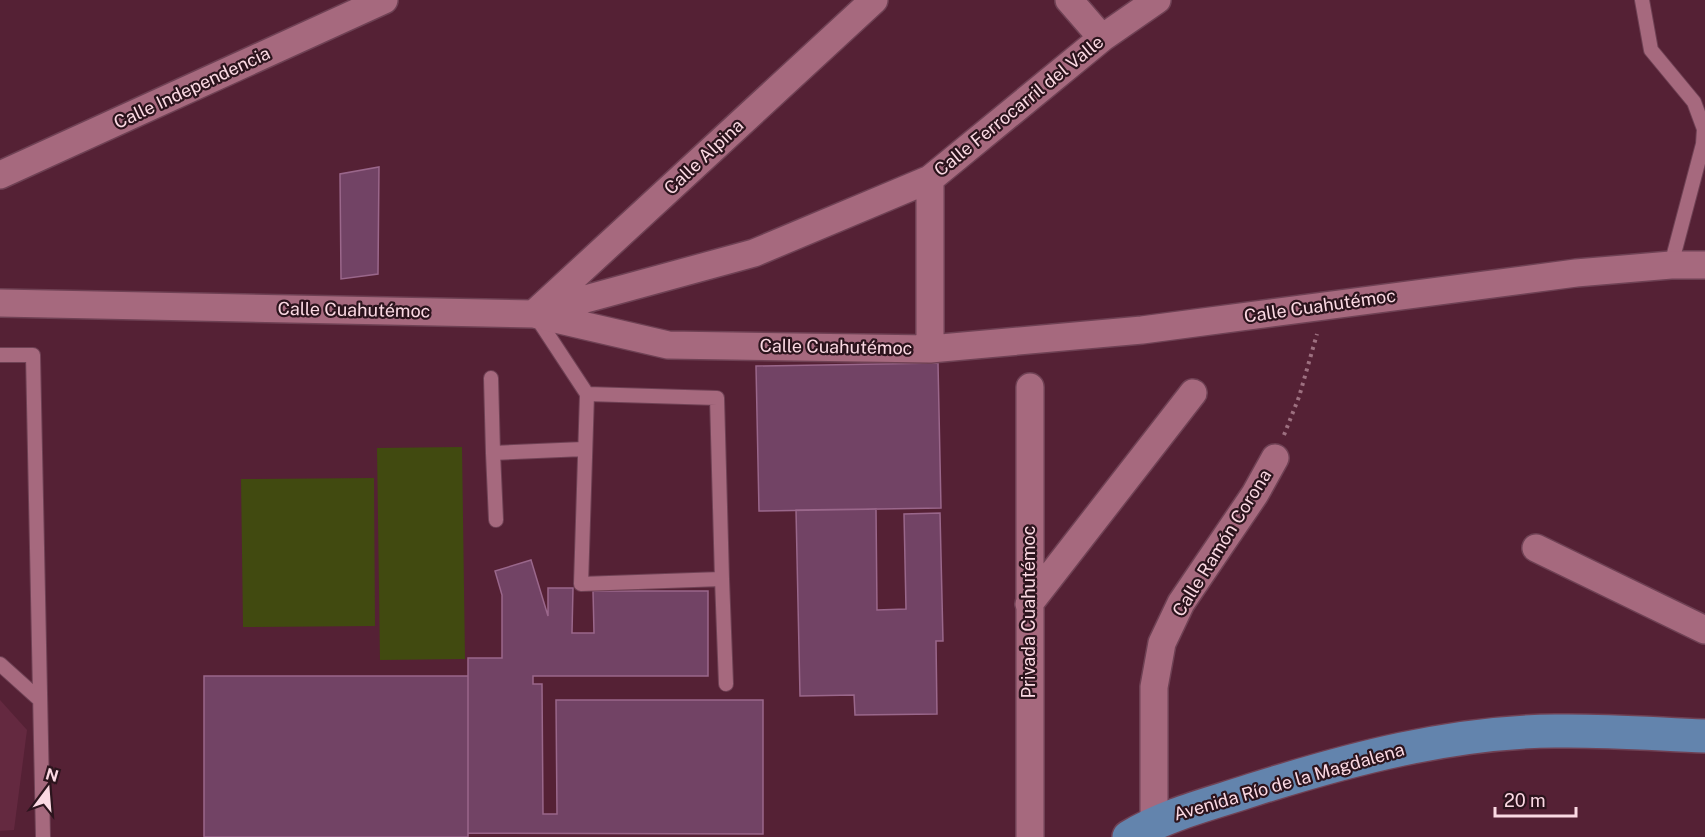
<svg xmlns="http://www.w3.org/2000/svg" width="1705" height="837" viewBox="0 0 1705 837" font-family="'Public Sans',sans-serif">
<rect width="100%" height="100%" fill="#552135"/>
<path fill="#642940" d="M 0,700 L 27,730 L 14,830 L 0,831 Z"/>
<path fill="#414a10" d="M 462,447 L 465,659 L 380,660 L 377,448 Z
M 374,478 L 375,626 L 243,627 L 241,479 Z"/>
<path fill="#724365" stroke="#9a678b" stroke-width="1.5" d="M 379,167 L 378,274 L 341,279 L 340,174 Z
M 938,363 L 941,508 L 759,511 L 756,366 Z
M 876,509 L 877,610 L 906,609 L 904,514 L 940,513 L 943,641 L 936,641 L 937,714 L 855,715 L 854,695 L 800,696 L 796,510 Z
M 531,560 L 548,616 L 548,588 L 573,588 L 572,633 L 594,633 L 593,591 L 708,591 L 708,676 L 533,676 L 533,684 L 542,684 L 543,814 L 557,814 L 556,700 L 763,700 L 763,834 L 468,833 L 468,658 L 502,658 L 502,595 L 495,571 Z
M 204,676 L 468,676 L 468,837 L 204,837 Z"/>
<g fill="none" stroke-linecap="round" stroke-linejoin="round">
<defs>
<path id="lane" d="M 1642,0 L 1651,50 L 1694,102 L 1704,129 L 1703,144 L 1671,265
M 535,315 L 587,394 L 581,584 L 722,579 L 717,398 L 587,394
M 0,355 L 33,355 L 43,837
M 491,378 L 493,453
M 496,520 L 493,453 L 584,449
M 722,579 L 726,684
M 0,664 L 40,700"/>
<path id="street" d="M 1069,0 L 1102,38
M 0,175 L 384,0
M 0,303 L 534,314 L 668,345 L 930,349 L 1142,330 L 1576,273 L 1671,265 L 1705,265
M 537,311 L 874,0
M 538,312 L 754,253 L 930,179 L 1102,38 L 1157,0
M 930,349 L 930,179
M 1030,387 L 1030,837
M 1536,548 L 1705,630
M 1029,604 L 1193,393
M 1154,822 L 1154,687 L 1162,643 L 1181,603 L 1255,494 L 1275,458"/>
<path id="primary" d="M 1129,837 C 1167,814 1210,804 1252,790 C 1350,759 1451,732 1555,731 C 1605,730 1655,734 1705,736"/>
</defs>
<use href="#lane" stroke="#6f4154" stroke-width="16"/>
<use href="#street" stroke="#6f4154" stroke-width="30"/>
<use href="#primary" stroke="#6f4154" stroke-width="36"/>
<path stroke="#9d7080" stroke-width="4" stroke-dasharray="3 4.5" stroke-linecap="butt" d="M 1284,435 L 1299,397 L 1317,334"/>
<use href="#lane" stroke="#a6697e" stroke-width="14"/>
<use href="#street" stroke="#a6697e" stroke-width="27"/>
<use href="#primary" stroke="#6384ad" stroke-width="33"/>
</g>
<g text-anchor="middle" stroke-width="4.5" stroke-linejoin="round" paint-order="stroke">
<g font-size="18" fill="#fbd9e3" stroke="#2c141d">
<text transform="translate(192 88) rotate(-25)" y="6">Calle Independencia</text>
<text transform="translate(1019 106) rotate(-39)" y="6">Calle Ferrocarril del Valle</text>
<text transform="translate(704 157) rotate(-43)" y="6">Calle Alpina</text>
<text transform="translate(1320 306) rotate(-8)" y="6">Calle Cuahutémoc</text>
<text transform="translate(354 310) rotate(1)" y="6">Calle Cuahutémoc</text>
<text transform="translate(836 347) rotate(1)" y="6">Calle Cuahutémoc</text>
<text transform="translate(1222 543) rotate(-58)" y="6">Calle Ramón Corona</text>
<text transform="translate(1029 612) rotate(-90)" y="6">Privada Cuahutémoc</text>
<text transform="translate(1289 782) rotate(-16)" y="6">Avenida Río de la Magdalena</text>
</g>
</g>
<g transform="translate(48 789) rotate(16)" stroke="#2c141d" stroke-width="4.5" paint-order="stroke">
<path d="M0-4.5L10 22L0 15L-10 22Z" fill="#fbd9e3"/>
<text y="-9" font-size="16" font-weight="bold" text-anchor="middle" fill="#fbd9e3">N</text>
</g>
<path d="M1495 807v9h81v-9" fill="none" stroke="#fbd9e3" stroke-width="3"/>
<text x="1504" y="807" font-size="18" fill="#fbd9e3" stroke="#2c141d" stroke-width="4.5" paint-order="stroke">20 m</text>
</svg>
